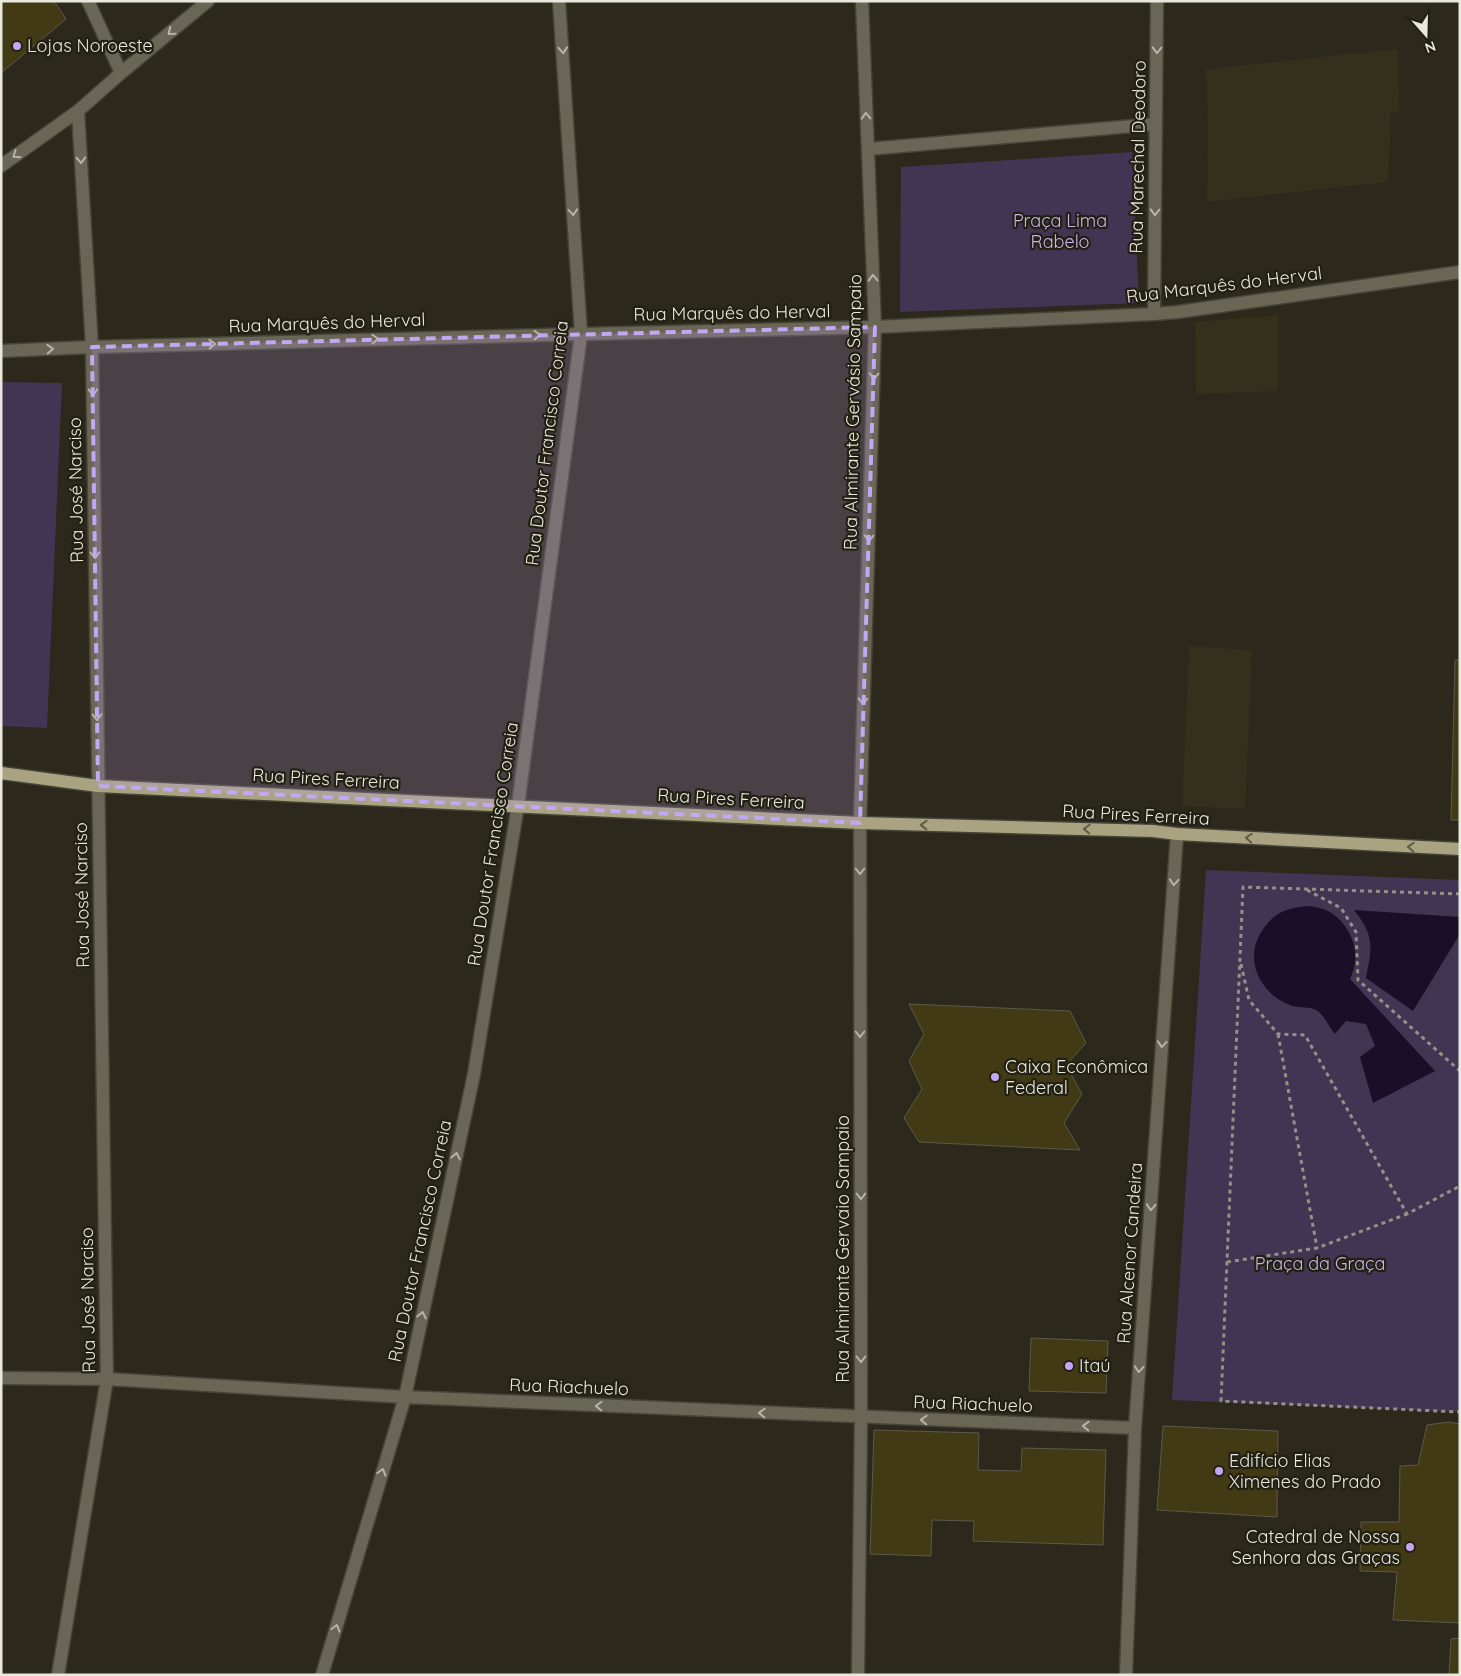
<svg xmlns="http://www.w3.org/2000/svg" width="1461" height="1676" viewBox="0 0 1461 1676" font-family="Quicksand,sans-serif">
<rect width="100%" height="100%" fill="#2c291c"/>
<path fill="#34301c" d="M 1398,49 L 1399,111 L 1391,112 L 1388,182 L 1207,202 L 1208,129 L 1206,69 Z
M 1278,315 L 1278,391 L 1196,394 L 1195,322 Z
M 1189,646 L 1252,650 L 1245,809 L 1182,806 Z"/>
<path fill="#413553" d="M 1132,152 L 1139,303 L 900,312 L 901,167 Z
M 1,382 L 62,383 L 47,728 L 1,726 Z
M 1206,870 L 1460,880 L 1460,1412 L 1172,1400 Z"/>
<path fill="#1a0e29" d="M 1310,906 C 1315,907 1321,908 1326,910 C 1345,919 1358,942 1355,963 C 1354,969 1352,974 1350,979 L 1435,1071 L 1373,1103 L 1360,1057 L 1375,1046 L 1366,1024 L 1346,1021 L 1335,1034 C 1330,1028 1325,1018 1319,1012 C 1310,1005 1300,1009 1290,1005 C 1262,995 1244,962 1260,934 C 1272,913 1287,907 1310,906 Z
M 1354,910 L 1460,917 L 1460,934 L 1413,1011 L 1366,978 C 1372,947 1375,936 1354,910 Z"/>
<path fill="#413a15" stroke="#5c594a" d="M 1,1 L 54,1 L 66,19 L 1,73 Z
M 1455,660 L 1460,660 L 1460,820 L 1451,820 Z
M 909,1004 L 1070,1011 L 1086,1043 L 1066,1065 L 1082,1094 L 1064,1123 L 1080,1150 L 919,1142 L 904,1118 L 922,1089 L 909,1061 L 924,1034 Z
M 1031,1338 L 1108,1341 L 1106,1393 L 1029,1391 Z
M 1449,1422 L 1460,1424 L 1460,1623 L 1393,1620 L 1397,1572 L 1360,1571 L 1361,1522 L 1399,1522 L 1400,1466 L 1418,1465 L 1427,1425 Z
M 1163,1426 L 1278,1431 L 1277,1517 L 1157,1510 Z
M 874,1430 L 979,1433 L 978,1470 L 1021,1471 L 1022,1448 L 1106,1450 L 1103,1545 L 973,1541 L 974,1521 L 932,1520 L 931,1556 L 870,1554 Z
M 1460,1638 L 1460,1675 L 1449,1675 L 1451,1639 Z"/>
<g fill="none" stroke-linecap="round" stroke-linejoin="round">
<defs>
<path id="minor" d="M 88,1 L 121,73
M 868,149 L 1156,124
M 1,166 L 78,111 L 121,73 L 208,1
M 1154,314 L 1157,1
M 1,351 L 92,347 L 581,334 L 875,327 L 1154,314 L 1178,312 L 1460,272
M 1,1378 L 107,1379 L 405,1397 L 1135,1428
M 58,1675 L 107,1379 L 92,347 L 78,111
M 322,1675 L 405,1397 L 474,1074 L 518,805 L 581,334 L 559,1
M 858,1675 L 861,1417 L 860,823 L 875,327 L 862,1
M 1126,1675 L 1135,1428 L 1177,834"/>
<path id="major" d="M 1,773 L 98,786 L 860,823 L 1153,831 L 1177,834 L 1460,849"/>
</defs>
<use href="#minor" stroke="#464437" stroke-width="15"/>
<use href="#major" stroke="#464437" stroke-width="15"/>
<path stroke="#949287" stroke-width="3" stroke-dasharray="4 4" stroke-linecap="butt" d="M 1307,890 L 1341,908 L 1356,932 L 1358,980 L 1460,1071
M 1460,894 L 1243,887 L 1221,1401 L 1460,1412
M 1241,964 L 1249,1000 L 1278,1034 L 1305,1035 L 1407,1214 L 1460,1186
M 1278,1034 L 1317,1248
M 1227,1262 L 1317,1248 L 1407,1214"/>
<use href="#minor" stroke="#696656" stroke-width="12"/>
<use href="#major" stroke="#a9a382" stroke-width="12"/>
</g>
<defs><path id="oneway-chevron" d="M-2-3.5L2.5 0L-2 3.5" fill="none" stroke-width="1.6" stroke-linecap="round" stroke-linejoin="round" transform="scale(1.25)"/></defs>
<g stroke="#b6b4a8">
<use href="#oneway-chevron" transform="translate(171 32) rotate(141)"/>
<use href="#oneway-chevron" transform="translate(563 50) rotate(86)"/>
<use href="#oneway-chevron" transform="translate(1157 50) rotate(91)"/>
<use href="#oneway-chevron" transform="translate(866 116) rotate(-92)"/>
<use href="#oneway-chevron" transform="translate(16 155) rotate(145)"/>
<use href="#oneway-chevron" transform="translate(81 160) rotate(87)"/>
<use href="#oneway-chevron" transform="translate(573 212) rotate(86)"/>
<use href="#oneway-chevron" transform="translate(1155 212) rotate(91)"/>
<use href="#oneway-chevron" transform="translate(873 278) rotate(-92)"/>
<use href="#oneway-chevron" transform="translate(537 335) rotate(-2)"/>
<use href="#oneway-chevron" transform="translate(375 339) rotate(-2)"/>
<use href="#oneway-chevron" transform="translate(212 344) rotate(-2)"/>
<use href="#oneway-chevron" transform="translate(50 349) rotate(-3)"/>
<use href="#oneway-chevron" transform="translate(874 376) rotate(92)"/>
<use href="#oneway-chevron" transform="translate(93 392) rotate(89)"/>
<use href="#oneway-chevron" transform="translate(869 538) rotate(92)"/>
<use href="#oneway-chevron" transform="translate(95 555) rotate(89)"/>
<use href="#oneway-chevron" transform="translate(863 701) rotate(92)"/>
<use href="#oneway-chevron" transform="translate(97 717) rotate(89)"/>
<use href="#oneway-chevron" transform="translate(860 871) rotate(90)"/>
<use href="#oneway-chevron" transform="translate(1174 882) rotate(94)"/>
<use href="#oneway-chevron" transform="translate(860 1034) rotate(90)"/>
<use href="#oneway-chevron" transform="translate(1162 1044) rotate(94)"/>
<use href="#oneway-chevron" transform="translate(456 1156) rotate(-78)"/>
<use href="#oneway-chevron" transform="translate(861 1196) rotate(90)"/>
<use href="#oneway-chevron" transform="translate(1151 1207) rotate(94)"/>
<use href="#oneway-chevron" transform="translate(422 1315) rotate(-78)"/>
<use href="#oneway-chevron" transform="translate(861 1359) rotate(90)"/>
<use href="#oneway-chevron" transform="translate(1139 1369) rotate(94)"/>
<use href="#oneway-chevron" transform="translate(599 1406) rotate(-178)"/>
<use href="#oneway-chevron" transform="translate(762 1413) rotate(-178)"/>
<use href="#oneway-chevron" transform="translate(924 1420) rotate(-178)"/>
<use href="#oneway-chevron" transform="translate(1086 1426) rotate(-178)"/>
<use href="#oneway-chevron" transform="translate(382 1472) rotate(-74)"/>
<use href="#oneway-chevron" transform="translate(336 1628) rotate(-74)"/>
</g>
<g stroke="#5f5b44">
<use href="#oneway-chevron" transform="translate(924 825) rotate(-178)"/>
<use href="#oneway-chevron" transform="translate(1087 829) rotate(-178)"/>
<use href="#oneway-chevron" transform="translate(1249 838) rotate(-177)"/>
<use href="#oneway-chevron" transform="translate(1411 847) rotate(-177)"/>
</g>
<path fill="#c3a7f2" fill-opacity="0.2" stroke="#c3a7f2" stroke-width="4" stroke-dasharray="10 6" stroke-linejoin="round" d="M 875,327 L 860,823 L 98,786 L 92,347 Z"/>
<g fill="#c3a7f2" stroke="#222012" stroke-width="2">
<circle cx="17" cy="46" r="5"/>
<circle cx="995" cy="1077" r="5"/>
<circle cx="1069" cy="1366" r="5"/>
<circle cx="1219" cy="1471" r="5"/>
<circle cx="1410" cy="1547" r="5"/>
</g>
<g text-anchor="middle" stroke-width="4.5" stroke-linejoin="round" paint-order="stroke">
<g font-size="18" fill="#e9e8df" stroke="#222012" text-anchor="start">
<text x="27" y="52">Lojas Noroeste</text>
<text x="1005" y="1073">Caixa Econômica<tspan x="1005" dy="21">Federal</tspan></text>
<text x="1079" y="1372">Itaú</text>
<text x="1229" y="1467">Edifício Elias<tspan x="1229" dy="21">Ximenes do Prado</tspan></text>
<text x="1400" y="1543" text-anchor="end">Catedral de Nossa<tspan x="1400" dy="21">Senhora das Graças</tspan></text>
</g>
<g font-size="18" fill="#e9e8df" stroke="#222012">
<text transform="translate(1138 157) rotate(-89)" y="6">Rua Marechal Deodoro</text>
<text transform="translate(1224 285) rotate(-7)" y="6">Rua Marquês do Herval</text>
<text transform="translate(732 313) rotate(-1)" y="6">Rua Marquês do Herval</text>
<text transform="translate(327 323) rotate(-2)" y="6">Rua Marquês do Herval</text>
<text transform="translate(853 412) rotate(-89)" y="6">Rua Almirante Gervásio Sampaio</text>
<text transform="translate(547 443) rotate(-83)" y="6">Rua Doutor Francisco Correia</text>
<text transform="translate(76 490) rotate(-91)" y="6">Rua José Narciso</text>
<text transform="translate(326 779) rotate(3)" y="6">Rua Pires Ferreira</text>
<text transform="translate(731 799) rotate(3)" y="6">Rua Pires Ferreira</text>
<text transform="translate(1136 815) rotate(3)" y="6">Rua Pires Ferreira</text>
<text transform="translate(493 844) rotate(-81)" y="6">Rua Doutor Francisco Correia</text>
<text transform="translate(82 895) rotate(-91)" y="6">Rua José Narciso</text>
<text transform="translate(420 1241) rotate(-78)" y="6">Rua Doutor Francisco Correia</text>
<text transform="translate(843 1249) rotate(-90)" y="6">Rua Almirante Gervaio Sampaio</text>
<text transform="translate(1130 1253) rotate(-86)" y="6">Rua Alcenor Candeira</text>
<text transform="translate(88 1300) rotate(-91)" y="6">Rua José Narciso</text>
<text transform="translate(569 1387) rotate(2)" y="6">Rua Riachuelo</text>
<text transform="translate(973 1404) rotate(2)" y="6">Rua Riachuelo</text>
</g>
<g font-size="18" fill="#c9b4ee" stroke="#222012">
<text x="1060" y="227">Praça Lima<tspan x="1060" dy="21">Rabelo</tspan></text>
<text x="1320" y="1270">Praça da Graça</text>
</g>
</g>
<rect width="1461" height="1676" fill="none" stroke="#e9e8df" stroke-width="5"/>
<g transform="translate(1426 35) rotate(160)" stroke="#222012" stroke-width="4" paint-order="stroke">
<path d="M0-4L9 19L0 12L-9 19Z" fill="#e9e8df"/>
<text y="-8" font-size="14" font-weight="bold" text-anchor="middle" fill="#e9e8df">N</text>
</g>
</svg>
